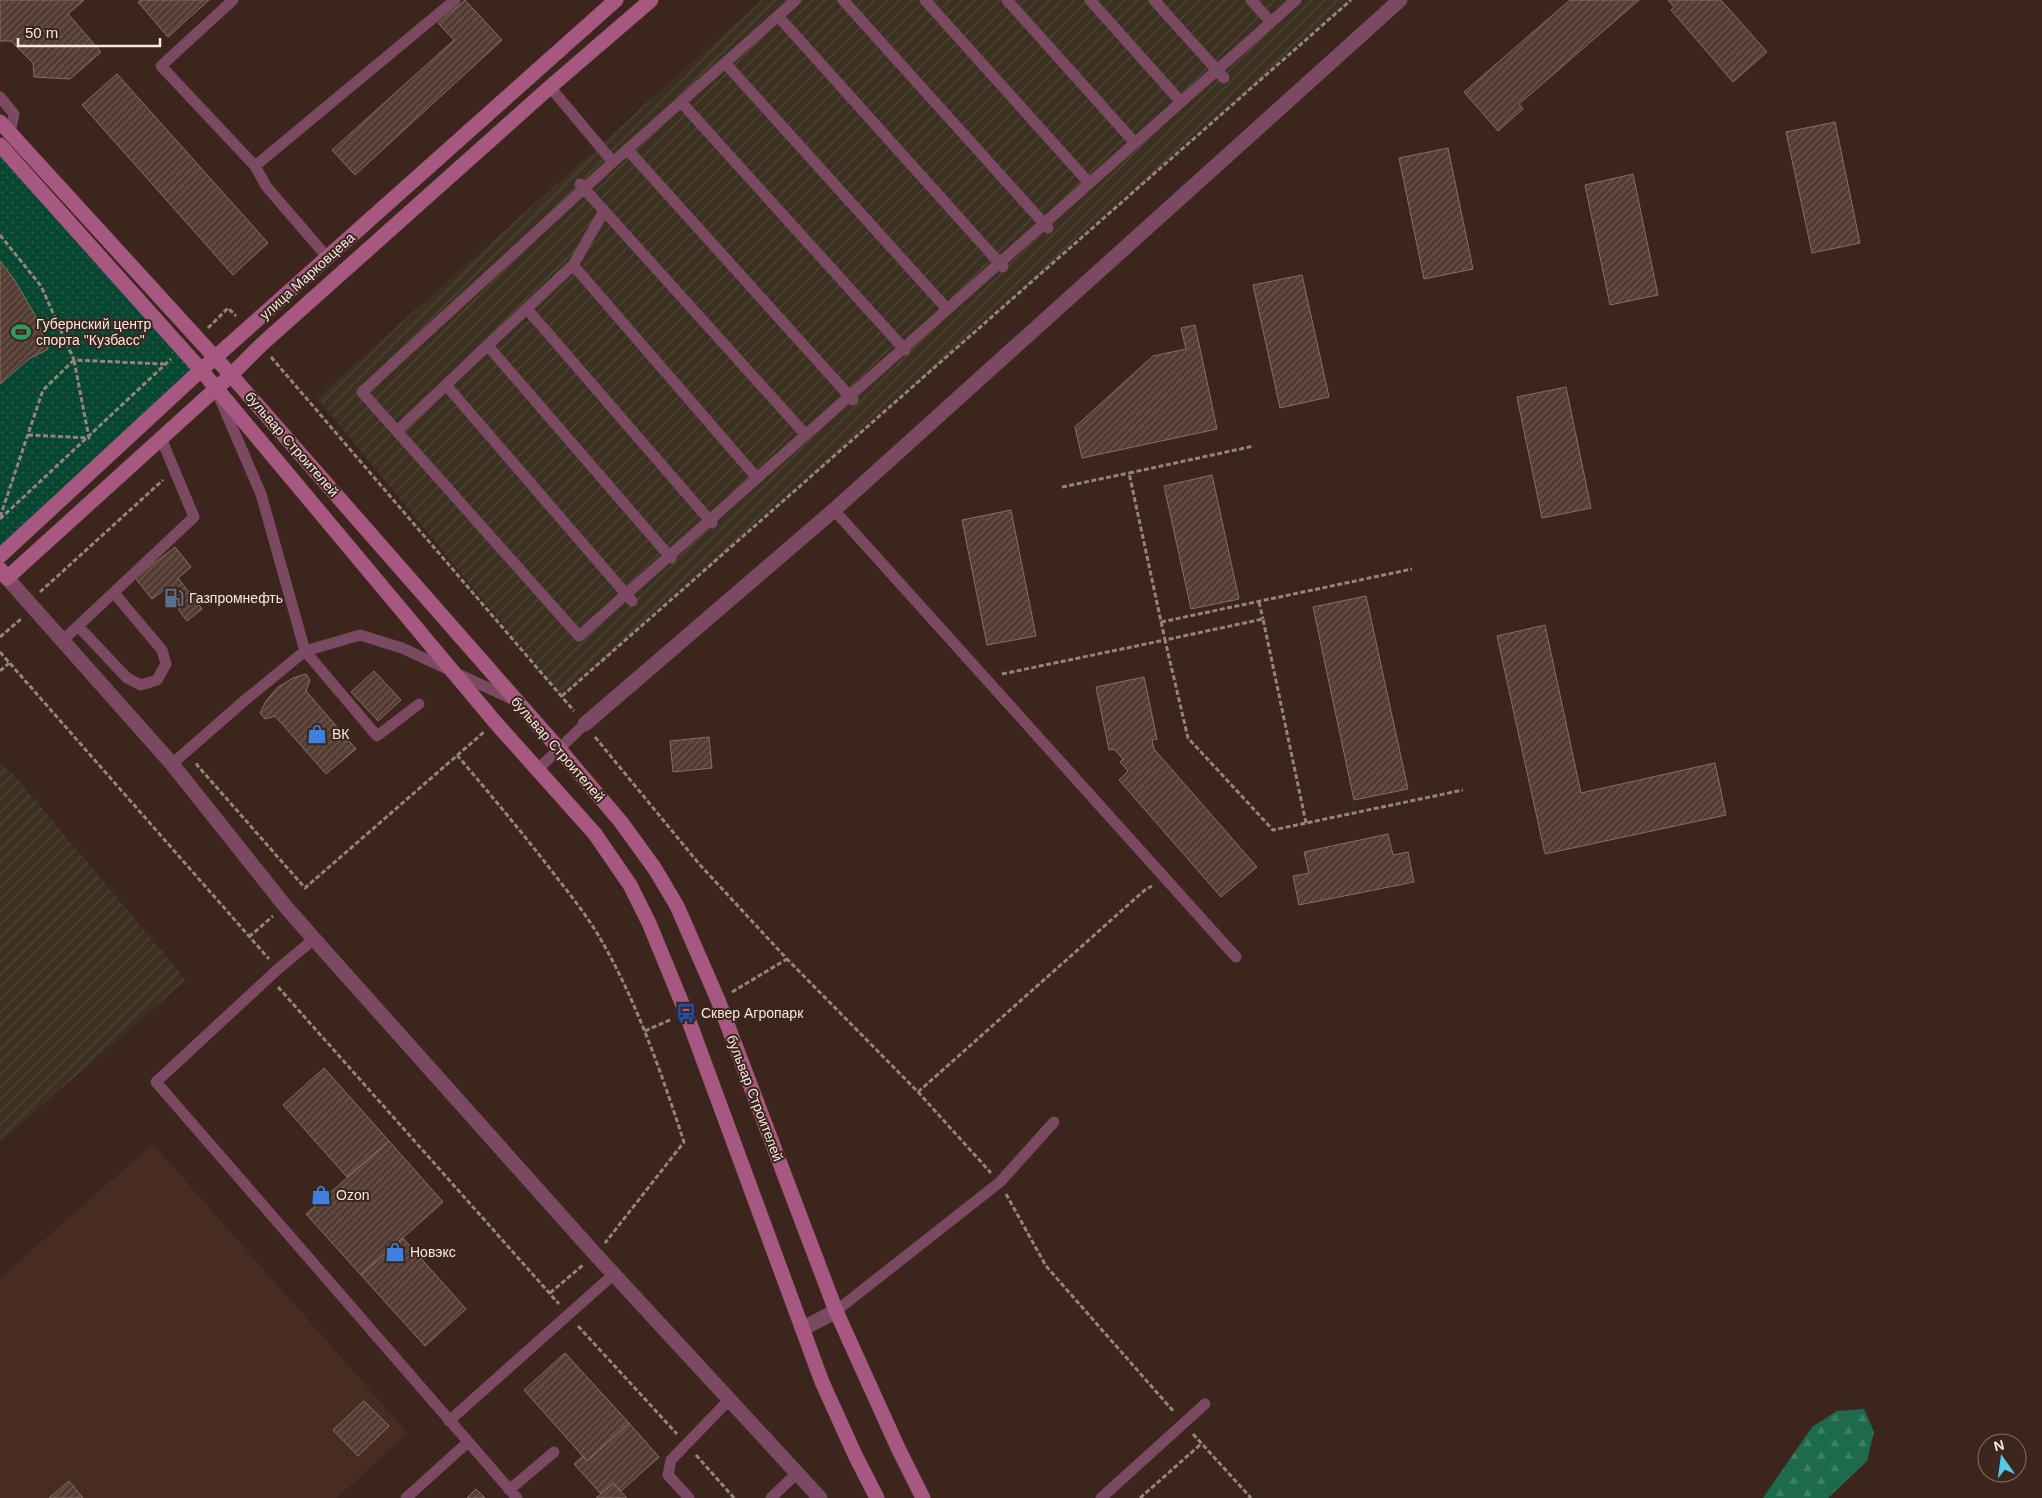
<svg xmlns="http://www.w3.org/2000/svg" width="2042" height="1498" viewBox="0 0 2042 1498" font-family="Arial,sans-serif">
<defs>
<pattern id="industrial-furrows" width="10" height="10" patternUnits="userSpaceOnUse" patternTransform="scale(1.25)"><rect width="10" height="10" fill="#3c3121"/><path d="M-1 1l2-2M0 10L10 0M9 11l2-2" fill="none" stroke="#4f4536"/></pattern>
<pattern id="forest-firs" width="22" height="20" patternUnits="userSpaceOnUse" patternTransform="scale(1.25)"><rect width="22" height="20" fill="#1e6a4d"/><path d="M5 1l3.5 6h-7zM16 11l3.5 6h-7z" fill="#3f7f66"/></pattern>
<pattern id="park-dots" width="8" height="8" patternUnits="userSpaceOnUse" patternTransform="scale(1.25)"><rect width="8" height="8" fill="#074631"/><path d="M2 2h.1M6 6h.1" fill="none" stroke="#2c614f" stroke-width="1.8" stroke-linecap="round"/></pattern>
<pattern id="building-hatch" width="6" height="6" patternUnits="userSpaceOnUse" patternTransform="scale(1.25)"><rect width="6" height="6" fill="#543c33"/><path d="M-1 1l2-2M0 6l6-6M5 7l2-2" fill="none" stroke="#6d5850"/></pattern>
</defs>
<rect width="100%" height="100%" fill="#3b251c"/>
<path fill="#492c21" d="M 153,1144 L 408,1433 L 337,1498 L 0,1498 L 0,1278 Z"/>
<path fill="url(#industrial-furrows)" d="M 762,0 L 1351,0 L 562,696 L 317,398 Z
M 0,763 L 14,775 L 186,980 L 0,1142 Z"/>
<path fill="url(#forest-firs)" d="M 1864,1409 L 1874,1432 L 1867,1461 L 1828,1498 L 1763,1498 L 1812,1427 L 1837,1411 Z"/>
<path fill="url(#park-dots)" d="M 0,145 L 201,370 L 0,556 Z"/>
<path fill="url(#building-hatch)" stroke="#886f64" d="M 0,0 L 84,0 L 68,14 L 101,52 L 70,79 L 34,77 L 33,63 L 11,41 L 0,41 Z
M 141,0 L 209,0 L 168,37 L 138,2 Z
M 465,0 L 502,40 L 355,175 L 332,150 L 454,40 L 438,23 Z
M 1570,0 L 1639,0 L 1519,104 L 1523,109 L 1498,131 L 1464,92 Z
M 1668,0 L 1721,0 L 1767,52 L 1733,82 L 1671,10 L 1674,7 Z
M 117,74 L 268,243 L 233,275 L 82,105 Z
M 1835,122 L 1860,243 L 1812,253 L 1786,132 Z
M 1448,148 L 1473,269 L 1424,279 L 1399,158 Z
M 1633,174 L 1658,295 L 1610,305 L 1585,185 Z
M 0,261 L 14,279 L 35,315 L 48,349 L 29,359 L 0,384 Z
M 1302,275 L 1329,397 L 1280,408 L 1253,285 Z
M 1195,325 L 1217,429 L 1082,458 L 1075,427 L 1153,356 L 1186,349 L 1181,328 Z
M 1566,387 L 1591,508 L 1542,518 L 1517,397 Z
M 1212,475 L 1239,599 L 1191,609 L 1164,486 Z
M 1011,510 L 1036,636 L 987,645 L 962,520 Z
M 175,547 L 191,567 L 178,578 L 202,609 L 187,621 L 164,590 L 152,599 L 135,578 Z
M 1366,596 L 1408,789 L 1354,800 L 1313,607 Z
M 1545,625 L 1581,793 L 1715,763 L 1726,815 L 1545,854 L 1497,636 Z
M 374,671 L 401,700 L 378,721 L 351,692 Z
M 306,674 L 310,680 L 306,691 L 356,749 L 326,774 L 275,716 L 265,719 L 260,713 L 266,701 L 278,687 L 293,678 Z
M 1144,677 L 1157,739 L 1152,740 L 1154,749 L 1257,867 L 1221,897 L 1119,780 L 1128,771 L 1120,762 L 1123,759 L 1114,749 L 1109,750 L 1096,687 Z
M 709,737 L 712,768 L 673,772 L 670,741 Z
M 1388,834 L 1393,855 L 1408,852 L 1414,882 L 1299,905 L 1293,876 L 1309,873 L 1304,852 Z
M 324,1068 L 389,1141 L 347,1177 L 283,1105 Z
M 389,1141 L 443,1202 L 361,1275 L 306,1214 Z
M 403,1238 L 466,1309 L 425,1346 L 361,1275 Z
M 565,1353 L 629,1423 L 587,1461 L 524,1390 Z
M 364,1401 L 389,1426 L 358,1456 L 333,1430 Z
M 629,1423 L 659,1457 L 621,1491 L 613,1483 L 601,1494 L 574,1464 L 583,1456 L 587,1461 Z
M 69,1481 L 83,1498 L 49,1498 Z
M 613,1483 L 627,1498 L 596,1498 L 601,1494 Z
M 476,1489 L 485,1498 L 467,1498 Z"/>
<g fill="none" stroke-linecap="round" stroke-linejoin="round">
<path stroke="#96847c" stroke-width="3" stroke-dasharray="5 2.5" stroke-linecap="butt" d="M 0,235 L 41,286 L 74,360 L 164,364
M 208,328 L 228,308 L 236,316
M 271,357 L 574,711
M 28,435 L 89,438 L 74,360
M 1062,487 L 1129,473
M 0,517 L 43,390 L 74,360
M 0,519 L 171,359
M 40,592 L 163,480
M 1259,602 L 1263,619
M 1161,622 L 1412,569
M 0,637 L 22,618
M 0,652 L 269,959
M 0,671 L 9,663
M 1002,674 L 1165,640 L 1129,473 L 1254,446
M 562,696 L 1351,0
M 595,737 L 700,865 L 787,959 L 918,1092 L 991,1173
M 457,755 C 489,793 521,831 551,870 C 568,892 586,914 600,938 C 637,1002 661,1072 684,1142 L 605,1243
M 197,763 L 197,765 L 305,888 L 484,732
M 1306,823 L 1263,619 L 1165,640 L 1188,738 L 1273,830 L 1463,790
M 249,937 L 273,916
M 278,987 L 559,1304
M 732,992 L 787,959
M 645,1031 L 672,1019
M 918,1092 L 1146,889 L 1152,886
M 1006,1194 L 1046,1266 L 1174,1412
M 550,1293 L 583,1265
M 578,1326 L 677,1434
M 1193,1434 L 1251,1498
M 696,1455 L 734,1498
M 1140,1498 L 1201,1444"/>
<path stroke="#7b4962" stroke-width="11" d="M 233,0 L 161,66 L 255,166 L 455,0
M 796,0 L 613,162 L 362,392 L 579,636 L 1296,0
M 843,0 L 1048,228
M 925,0 L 1089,183
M 1007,0 L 1135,143
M 1090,0 L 1181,102
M 1154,0 L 1224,78
M 1251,0 L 1271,22
M 778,16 L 1003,267
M 725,63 L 947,309
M 550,87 L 613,162
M 0,97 L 14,114 L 10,133
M 681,102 L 905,350
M 627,149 L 853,400
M 255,166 L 266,186 L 328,258
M 580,184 L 806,435
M 573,265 L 757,478
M 527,309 L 712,523
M 488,346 L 671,558
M 446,385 L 632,601
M 397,431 L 573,265 L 604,211
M 834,510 L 1236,957
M 78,626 L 127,678 L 141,685 L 157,680 L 166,664 L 162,650 L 114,593
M 62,641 L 194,517 L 161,438
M 419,704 L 377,736 L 305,651 L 360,635 L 402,648 L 514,700
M 172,764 L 244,701 L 305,651 L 261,494 L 220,399
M 537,770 L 585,724
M 314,939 L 278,969 L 156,1082 L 517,1498
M 836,1311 L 1000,1182 L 1054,1122
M 449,1421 L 614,1274
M 509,1490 L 554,1452
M 406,1498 L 468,1442
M 689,1498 L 668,1475 L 671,1460 L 729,1400
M 771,1498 L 796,1474
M 1101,1498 L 1205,1404"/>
<path stroke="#7b4962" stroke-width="15" d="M 7,578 L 172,764 L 285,906 L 314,939 L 596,1255 L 820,1498
M 585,724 L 834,510 L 1400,0
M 802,1329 L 836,1311"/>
<path stroke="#a75881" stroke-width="15" d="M 0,122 L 231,375 L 559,749 L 621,822 L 655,869 L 677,906 L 718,1000 L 836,1311 L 898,1448 L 923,1498
M 0,145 L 201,370 L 495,722 L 595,834 L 630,885 L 649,923 L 686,1013 L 822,1382 L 856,1457 L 877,1498
M 0,556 L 201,370 L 616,0
M 0,569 L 7,578 L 231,375 L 261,345 L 550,87 L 651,0"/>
</g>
<defs>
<symbol id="stadium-bare" viewBox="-9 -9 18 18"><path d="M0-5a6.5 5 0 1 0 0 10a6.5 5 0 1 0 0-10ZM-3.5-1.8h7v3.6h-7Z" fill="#2e9e5b" stroke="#3b251c" stroke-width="2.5" paint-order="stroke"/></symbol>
<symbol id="fuel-bare" viewBox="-9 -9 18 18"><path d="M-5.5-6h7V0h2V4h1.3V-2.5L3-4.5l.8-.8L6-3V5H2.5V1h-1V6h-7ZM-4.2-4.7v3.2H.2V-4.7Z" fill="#5c6f8a" stroke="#3b251c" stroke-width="2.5" paint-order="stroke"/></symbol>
<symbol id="shop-bare" viewBox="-9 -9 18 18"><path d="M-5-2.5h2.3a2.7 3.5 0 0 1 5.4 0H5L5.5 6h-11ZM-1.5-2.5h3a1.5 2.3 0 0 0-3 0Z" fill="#3f7fe0" stroke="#3b251c" stroke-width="2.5" paint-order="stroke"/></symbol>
<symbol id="bus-bare" viewBox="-9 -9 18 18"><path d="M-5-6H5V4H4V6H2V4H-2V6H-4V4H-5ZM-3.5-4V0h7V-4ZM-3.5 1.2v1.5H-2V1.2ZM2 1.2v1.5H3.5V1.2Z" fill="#1a4fb4" stroke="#3b251c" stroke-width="2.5" paint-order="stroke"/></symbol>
</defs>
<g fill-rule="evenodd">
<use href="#stadium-bare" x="7" y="318" width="28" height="28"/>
<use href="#fuel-bare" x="160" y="584" width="28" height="28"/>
<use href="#shop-bare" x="303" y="720" width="28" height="28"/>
<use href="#bus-bare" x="672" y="999" width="28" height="28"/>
<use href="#shop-bare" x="307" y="1181" width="28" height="28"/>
<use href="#shop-bare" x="381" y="1238" width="28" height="28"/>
</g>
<g text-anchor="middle" stroke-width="4" stroke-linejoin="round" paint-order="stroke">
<g font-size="14" fill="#f7e8e2" stroke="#3b251c">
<text transform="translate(307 276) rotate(-42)" y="5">улица Марковцева</text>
<text transform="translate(292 444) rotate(49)" y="5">бульвар Строителей</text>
<text transform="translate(558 749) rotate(49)" y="5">бульвар Строителей</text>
<text transform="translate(755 1098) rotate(69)" y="5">бульвар Строителей</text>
</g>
<g font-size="14" fill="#f7e8e2" stroke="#3b251c" text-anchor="start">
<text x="36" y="329">Губернский центр<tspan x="36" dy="16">спорта "Кузбасс"</tspan></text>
<text x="189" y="603">Газпромнефть</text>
<text x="332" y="739">ВК</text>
<text x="701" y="1018">Сквер Агропарк</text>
<text x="336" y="1200">Ozon</text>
<text x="410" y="1257">Новэкс</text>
</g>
</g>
<g transform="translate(2002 1458) rotate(346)"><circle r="24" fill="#3b251c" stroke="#86736b"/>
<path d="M0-4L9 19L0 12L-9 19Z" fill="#59c8e4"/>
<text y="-8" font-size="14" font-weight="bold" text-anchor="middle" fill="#f7e8e2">N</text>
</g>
<path d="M18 38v8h142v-8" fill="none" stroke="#f7e8e2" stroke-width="2.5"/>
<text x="25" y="38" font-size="15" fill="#f7e8e2" stroke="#3b251c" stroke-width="4" paint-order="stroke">50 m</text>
</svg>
